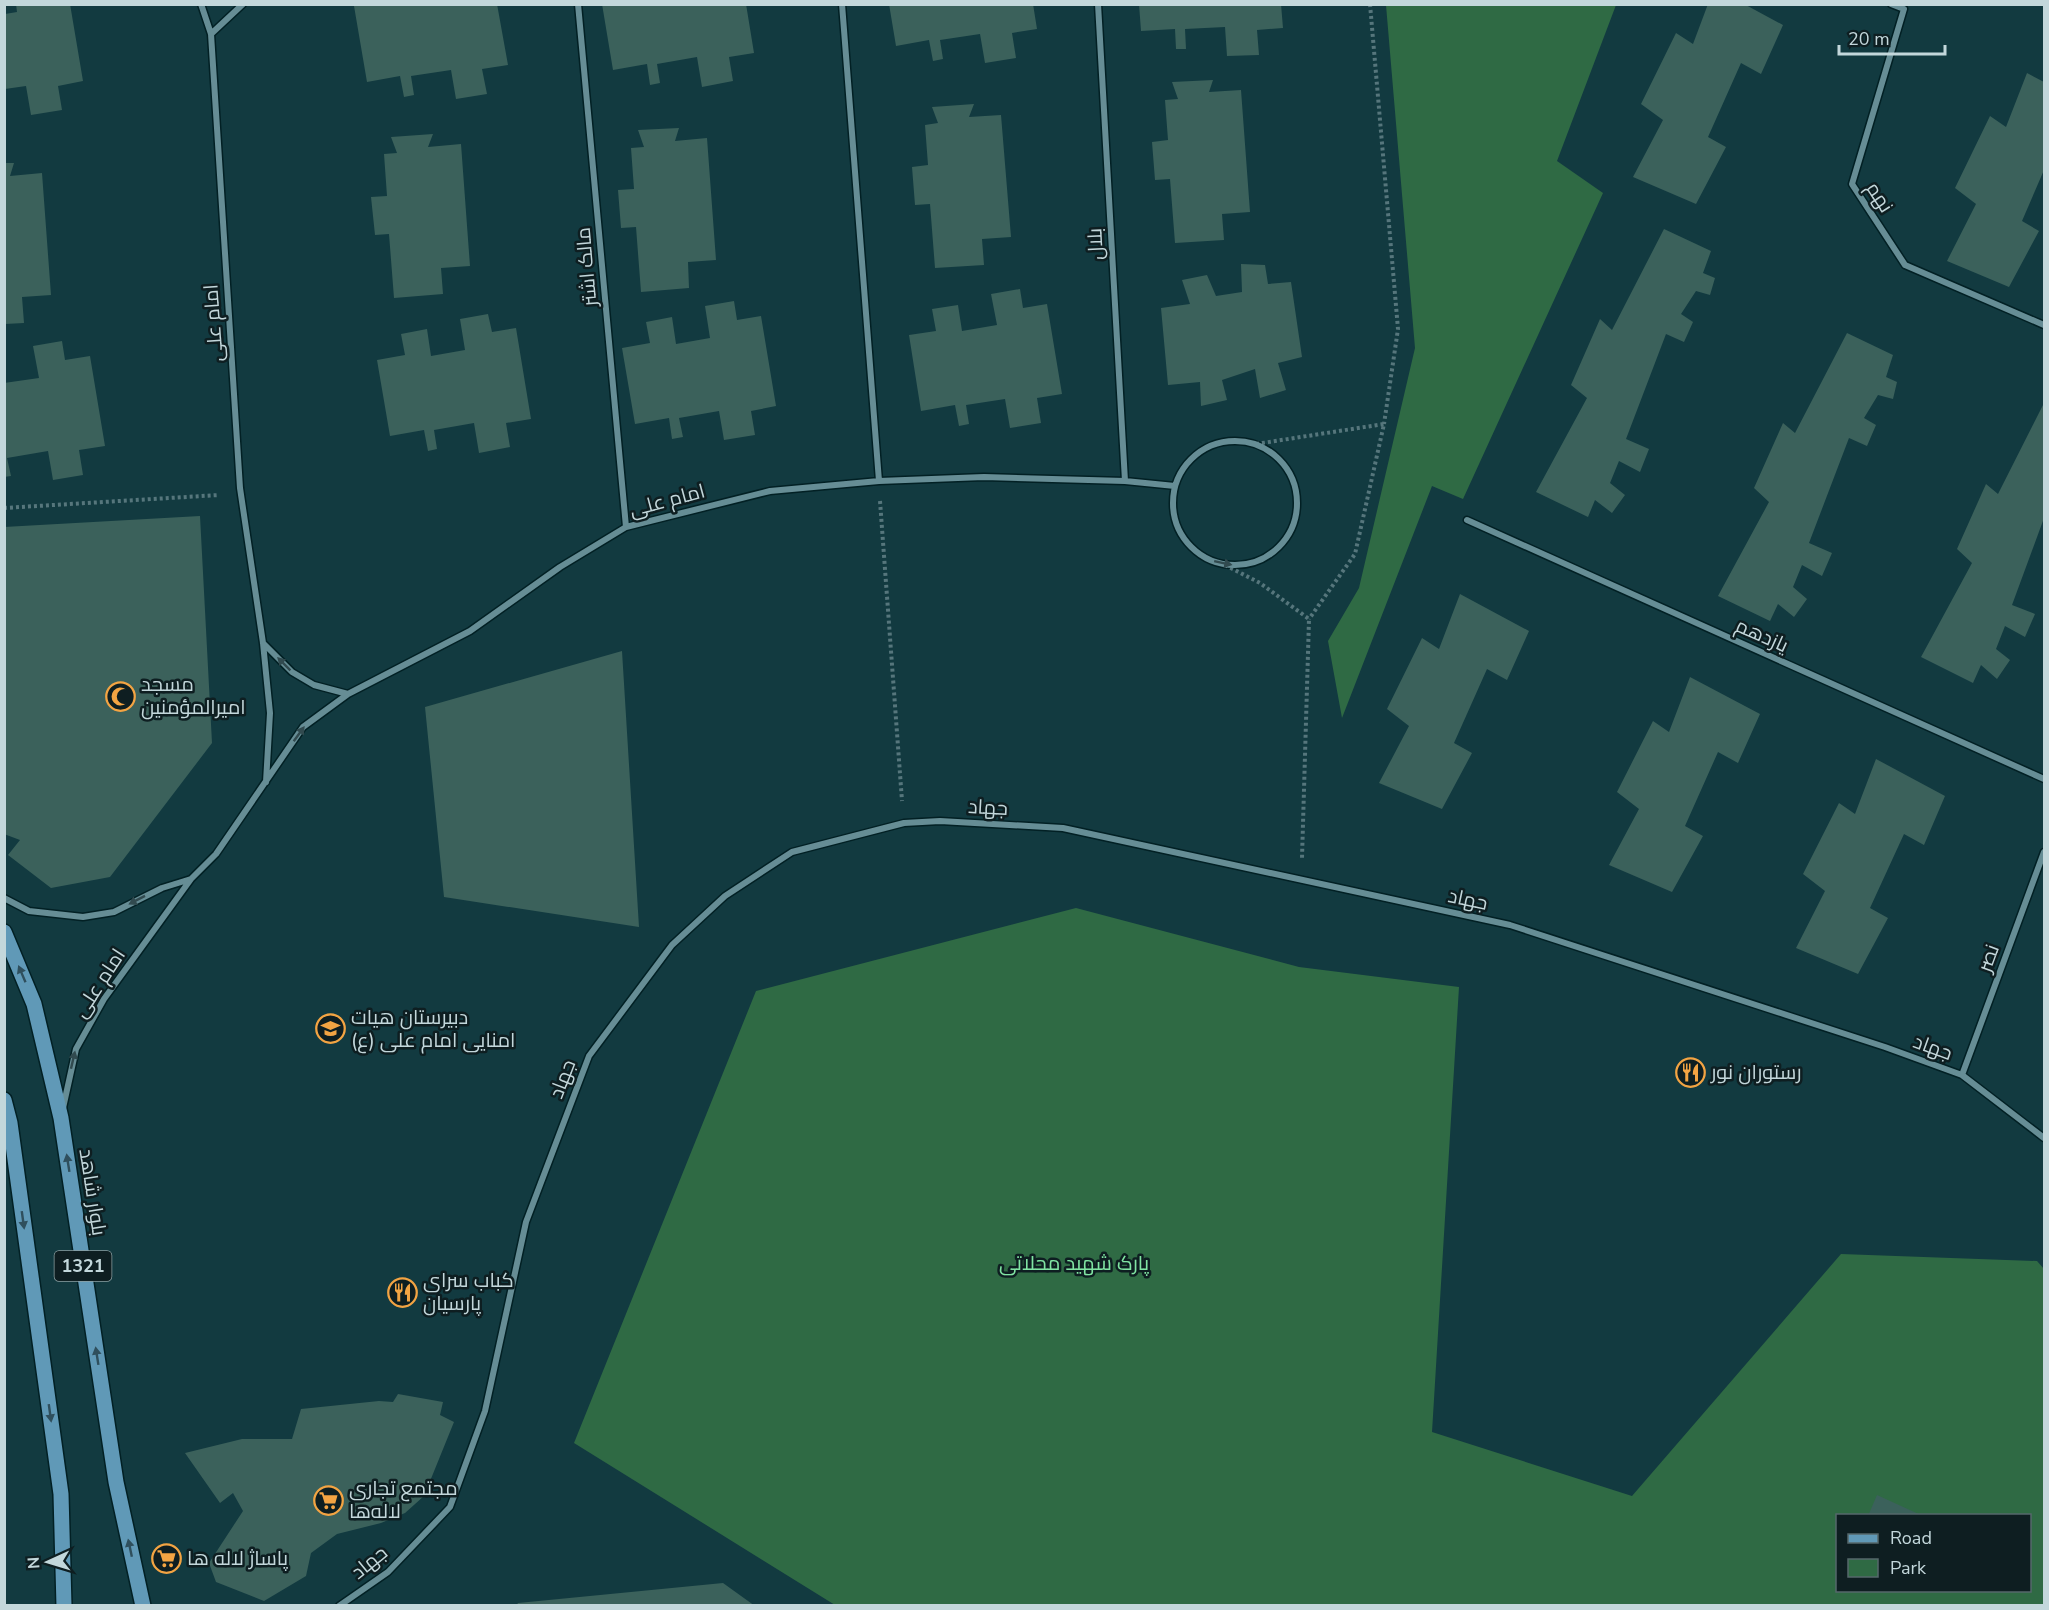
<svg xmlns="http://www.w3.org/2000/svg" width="2049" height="1610" viewBox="0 0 2049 1610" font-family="'Nunito Sans',Cairo,sans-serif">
<rect width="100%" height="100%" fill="#123a40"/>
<path fill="#2f6a44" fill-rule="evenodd" d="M 1386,5 L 1616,5 L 1557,161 L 1603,193 L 1463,499 L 1432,486 L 1342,718 L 1328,641 L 1359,588 L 1415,348 Z
M 1076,908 L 1299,967 L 1459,987 L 1432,1432 L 1632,1496 L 1841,1254 L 2037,1261 L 2044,1269 L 2044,1605 L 835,1605 L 574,1443 L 756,991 ZM 1838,1516 L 2030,1516 L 2030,1590 L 1838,1590 Z"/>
<path fill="#3b615b" d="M 16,4 L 70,4 L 83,81 L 58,86 L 62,110 L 31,115 L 26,86 L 5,89 L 5,14 L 17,12 Z
M 363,4 L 497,4 L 508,65 L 482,69 L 487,94 L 456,99 L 451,70 L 411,76 L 414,95 L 404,97 L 400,76 L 367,82 L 354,6 Z
M 602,4 L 746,4 L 754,53 L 729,57 L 733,81 L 702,87 L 697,57 L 657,64 L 660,83 L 650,85 L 647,64 L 613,70 Z
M 889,4 L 1033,4 L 1037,29 L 1012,33 L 1016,58 L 985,63 L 980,34 L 940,40 L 943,59 L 933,61 L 929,40 L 896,46 Z
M 1139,4 L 1281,4 L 1283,28 L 1257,30 L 1259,55 L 1227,56 L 1225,27 L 1185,29 L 1186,49 L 1176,49 L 1175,29 L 1141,31 Z
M 1708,4 L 1744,4 L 1783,25 L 1761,74 L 1741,63 L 1708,137 L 1726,147 L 1696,204 L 1633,177 L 1663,120 L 1641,104 L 1676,33 L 1693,44 Z
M 2027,73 L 2044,82 L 2044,170 L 2022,221 L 2039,231 L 2009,287 L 1947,261 L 1976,204 L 1955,188 L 1990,116 L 2006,127 Z
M 1213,80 L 1209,92 L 1241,90 L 1250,212 L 1222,214 L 1224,240 L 1175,243 L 1170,179 L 1155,180 L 1152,142 L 1168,140 L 1165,100 L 1178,99 L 1172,82 Z
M 974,104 L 969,117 L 1001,115 L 1011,237 L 982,239 L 984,265 L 935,268 L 930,204 L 915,205 L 912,167 L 928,165 L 925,125 L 938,123 L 932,107 Z
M 679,128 L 675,141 L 707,138 L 716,260 L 688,262 L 689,288 L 641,292 L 636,227 L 621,228 L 618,190 L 634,189 L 631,148 L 644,147 L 638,130 Z
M 433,134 L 428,147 L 461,144 L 470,266 L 441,268 L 443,294 L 394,298 L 389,234 L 375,235 L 371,197 L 387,196 L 384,154 L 397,153 L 391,137 Z
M 5,163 L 14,163 L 10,176 L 42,173 L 51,295 L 22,297 L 24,323 L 5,324 Z
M 1664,229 L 1711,251 L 1703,273 L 1715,278 L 1710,295 L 1696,291 L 1681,314 L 1693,322 L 1684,342 L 1666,334 L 1626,439 L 1649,449 L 1640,472 L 1619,461 L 1610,483 L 1625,495 L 1612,513 L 1595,500 L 1588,517 L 1536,492 L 1587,398 L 1571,385 L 1600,319 L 1612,330 Z
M 1241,264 L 1265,265 L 1268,284 L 1291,282 L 1302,357 L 1278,363 L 1286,390 L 1260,398 L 1255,369 L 1222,380 L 1227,400 L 1201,406 L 1200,382 L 1168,385 L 1161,308 L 1190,304 L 1182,280 L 1207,275 L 1216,296 L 1242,292 Z
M 1020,289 L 1023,308 L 1047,304 L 1062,394 L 1037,398 L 1041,423 L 1010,428 L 1005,399 L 966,405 L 969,424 L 959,426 L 955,405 L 921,411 L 909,335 L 936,331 L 932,309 L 958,305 L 962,331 L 997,325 L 991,294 Z
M 734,301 L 737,320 L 761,316 L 776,406 L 751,411 L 755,435 L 724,440 L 719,411 L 679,418 L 683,437 L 672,439 L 669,418 L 635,424 L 622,348 L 650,343 L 646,322 L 672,317 L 676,344 L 710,338 L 705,306 Z
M 488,314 L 492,332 L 516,328 L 531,419 L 506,423 L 510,447 L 479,453 L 474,423 L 434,430 L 437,449 L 428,451 L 424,430 L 390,436 L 377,360 L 405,355 L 401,334 L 427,329 L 431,356 L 465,350 L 460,319 Z
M 1847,333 L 1893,355 L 1886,377 L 1897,382 L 1893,399 L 1878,395 L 1864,418 L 1876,425 L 1867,446 L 1849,438 L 1809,543 L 1832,553 L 1822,576 L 1802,565 L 1793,587 L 1807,599 L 1794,617 L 1778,604 L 1770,621 L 1718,596 L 1769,502 L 1754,488 L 1783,423 L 1795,433 Z
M 62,341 L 65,360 L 90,356 L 105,446 L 79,450 L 83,475 L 53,480 L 48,451 L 7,458 L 11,476 L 4,477 L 4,383 L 39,378 L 33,346 Z
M 2044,403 L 2044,518 L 2012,605 L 2035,614 L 2025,637 L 2005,626 L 1996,649 L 2010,660 L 1997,679 L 1981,665 L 1973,683 L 1921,657 L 1972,563 L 1957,549 L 1986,484 L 1998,494 Z
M 200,516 L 212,743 L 110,877 L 51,888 L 8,855 L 20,840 L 4,834 L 4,527 Z
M 1460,594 L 1529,631 L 1507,680 L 1487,669 L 1454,743 L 1472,753 L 1442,809 L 1379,783 L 1409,726 L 1387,709 L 1422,638 L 1439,649 Z
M 622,651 L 639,927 L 444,897 L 425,707 Z
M 1690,677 L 1760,714 L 1738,763 L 1718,752 L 1685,826 L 1703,836 L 1672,892 L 1609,865 L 1639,809 L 1617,792 L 1653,721 L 1669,732 Z
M 1876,759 L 1945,796 L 1924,845 L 1904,834 L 1870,908 L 1888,918 L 1858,974 L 1796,948 L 1825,891 L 1803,874 L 1839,803 L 1855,814 Z
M 398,1394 L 443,1402 L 440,1415 L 454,1422 L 424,1496 L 405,1513 L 381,1523 L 337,1534 L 311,1553 L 306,1576 L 264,1601 L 216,1582 L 209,1563 L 243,1511 L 233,1493 L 220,1503 L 185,1453 L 242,1439 L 292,1439 L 301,1409 L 379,1401 L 393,1402 Z
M 1877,1495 L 1923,1516 L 1868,1516 Z
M 723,1583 L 755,1606 L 516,1606 L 518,1603 Z"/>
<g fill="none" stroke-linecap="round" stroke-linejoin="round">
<defs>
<path id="street" d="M 201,4 L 211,34 L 240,488 L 263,643 L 270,713 L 266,782
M 578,4 L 626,527
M 842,4 L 879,481
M 1098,4 L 1125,481
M 1891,4 L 1904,9 L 1852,184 L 1905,265 L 2044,325
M 211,34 L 243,4
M1173 503a62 62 0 1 1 124 0a62 62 0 1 1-124 0Z
M 1467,520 L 2044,779
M 263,643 L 292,672 L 314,685 L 348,694
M 4,898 L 29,911 L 83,917 L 114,912 L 162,888 L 191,879
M 1962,1075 L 2044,852
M 63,1108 L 76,1049 L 104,999 L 191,879 L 216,854 L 303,727 L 348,694 L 470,631 L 560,567 L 626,527 L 770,491 L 879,481 L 984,477 L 1125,481 L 1175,486
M 339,1606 L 388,1572 L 450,1507 L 485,1411 L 526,1222 L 589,1056 L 672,945 L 725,896 L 792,852 L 904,823 L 940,821 L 1063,828 L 1510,925 L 1885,1047 L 1962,1075 L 2044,1138"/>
<path id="primary" d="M 4,932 L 34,1004 L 61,1118 L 116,1482 L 143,1606
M 4,1100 L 10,1123 L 61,1494 L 64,1606"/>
</defs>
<use href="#street" stroke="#022024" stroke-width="9"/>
<use href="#primary" stroke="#022024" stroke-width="18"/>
<path stroke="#56767c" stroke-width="4" stroke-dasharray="3 3" stroke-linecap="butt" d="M 1370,4 L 1398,329 L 1384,424
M 1256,444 L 1384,424 L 1355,554 L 1309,619
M 880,501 L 902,801
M 4,508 L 219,495
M 1225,565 L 1260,583 L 1309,619 L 1302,858"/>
<use href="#street" stroke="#668d95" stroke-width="6"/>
<use href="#primary" stroke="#6099b7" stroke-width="15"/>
</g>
<defs><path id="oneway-solid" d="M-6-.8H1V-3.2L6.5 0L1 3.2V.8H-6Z" transform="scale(1.5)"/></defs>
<g fill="#314a4f">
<use href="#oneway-solid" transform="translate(1223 563) rotate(12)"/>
<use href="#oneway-solid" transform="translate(284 664) rotate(-135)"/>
<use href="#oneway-solid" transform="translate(299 734) rotate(-54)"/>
<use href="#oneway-solid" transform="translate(137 900) rotate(153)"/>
<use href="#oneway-solid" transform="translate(73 1060) rotate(-77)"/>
</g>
<g fill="#2f4f5d">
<use href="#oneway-solid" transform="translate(22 974) rotate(-113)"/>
<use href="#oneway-solid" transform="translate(68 1163) rotate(-99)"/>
<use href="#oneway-solid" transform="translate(23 1220) rotate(82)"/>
<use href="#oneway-solid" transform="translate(97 1356) rotate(-99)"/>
<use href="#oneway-solid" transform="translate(50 1413) rotate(82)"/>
<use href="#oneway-solid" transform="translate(130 1548) rotate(-102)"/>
</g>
<defs>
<symbol id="mosque-ring" viewBox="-11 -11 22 22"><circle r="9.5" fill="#0e1e21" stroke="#f3a443" stroke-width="1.5"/><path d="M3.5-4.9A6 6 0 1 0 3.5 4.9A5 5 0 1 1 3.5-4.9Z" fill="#f3a443"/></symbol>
<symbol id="school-ring" viewBox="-11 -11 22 22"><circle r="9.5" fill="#0e1e21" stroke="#f3a443" stroke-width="1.5"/><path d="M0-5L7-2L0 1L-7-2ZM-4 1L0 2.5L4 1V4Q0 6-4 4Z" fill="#f3a443"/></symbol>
<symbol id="restaurant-ring" viewBox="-11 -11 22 22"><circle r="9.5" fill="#0e1e21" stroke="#f3a443" stroke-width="1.5"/><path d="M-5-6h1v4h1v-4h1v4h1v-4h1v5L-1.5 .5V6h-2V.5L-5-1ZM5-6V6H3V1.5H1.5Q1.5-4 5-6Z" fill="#f3a443"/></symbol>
<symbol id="supermarket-ring" viewBox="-11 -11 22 22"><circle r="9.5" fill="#0e1e21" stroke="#f3a443" stroke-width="1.5"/><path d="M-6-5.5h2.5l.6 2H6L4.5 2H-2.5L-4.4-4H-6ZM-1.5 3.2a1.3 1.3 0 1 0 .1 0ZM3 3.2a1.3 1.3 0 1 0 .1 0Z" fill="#f3a443"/></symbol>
</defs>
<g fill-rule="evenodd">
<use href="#mosque-ring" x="104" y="680" width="33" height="33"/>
<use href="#school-ring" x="314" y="1012" width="33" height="33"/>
<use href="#restaurant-ring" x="1674" y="1056" width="33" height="33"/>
<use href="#restaurant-ring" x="386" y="1276" width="33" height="33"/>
<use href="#supermarket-ring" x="312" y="1484" width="33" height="33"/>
<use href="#supermarket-ring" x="150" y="1542" width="33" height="33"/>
</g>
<g text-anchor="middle" stroke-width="5" stroke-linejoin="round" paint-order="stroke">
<rect fill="#0e1e21" stroke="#8da0a3" stroke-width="1.5" x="54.5" y="1251" width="57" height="30" rx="4.5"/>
<g font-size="18" font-weight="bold" fill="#c3d7db">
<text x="83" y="1272">1321</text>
</g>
<g font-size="20" fill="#c3d7db" stroke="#0e1e21">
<text transform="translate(1880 197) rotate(57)" y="7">نهم</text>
<text transform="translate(1095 244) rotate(-93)" y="7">بلال</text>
<text transform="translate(586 267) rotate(-95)" y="7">مالک اشتر</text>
<text transform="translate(213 323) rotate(-94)" y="7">امام علی</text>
<text transform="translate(667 500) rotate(-15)" y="7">امام علی</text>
<text transform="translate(1762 635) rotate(24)" y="7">یازدهم</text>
<text transform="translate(988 807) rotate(3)" y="7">جهاد</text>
<text transform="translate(1468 899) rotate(12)" y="7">جهاد</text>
<text transform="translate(1988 958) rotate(-70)" y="7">نصر</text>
<text transform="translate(99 983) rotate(-57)" y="7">امام علی</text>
<text transform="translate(1933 1047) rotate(20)" y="7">جهاد</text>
<text transform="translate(562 1079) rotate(-69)" y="7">جهاد</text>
<text transform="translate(93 1192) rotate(81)" y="7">بلوار شاهد</text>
<text transform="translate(369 1562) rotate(-39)" y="7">جهاد</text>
</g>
<g font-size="20" fill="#c3d7db" stroke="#0e1e21" text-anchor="start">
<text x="141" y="691">مسجد<tspan x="141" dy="23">امیرالمؤمنین</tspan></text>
<text x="351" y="1024">دبیرستان هیات<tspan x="351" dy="23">امنایی امام علی (ع)</tspan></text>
<text x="1711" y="1079">رستوران نور</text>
<text x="423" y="1287">کباب سرای<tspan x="423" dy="23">پارسیان</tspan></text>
<text x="349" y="1495">مجتمع تجاری<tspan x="349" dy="23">لاله‌ها</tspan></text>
<text x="187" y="1565">پاساژ لاله ها</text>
</g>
<g font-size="20" fill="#81e5a3" stroke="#0e1e21">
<text x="1074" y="1270">پارک شهید محلاتی</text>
</g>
</g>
<rect width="2049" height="1610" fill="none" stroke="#c3d7db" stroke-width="12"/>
<rect x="1836" y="1514" width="195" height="78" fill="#0e1e21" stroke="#56686b" stroke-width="1.5"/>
<rect x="1848" y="1534" width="30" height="9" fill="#6099b7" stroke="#56686b" stroke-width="1.5"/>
<text x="1890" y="1544" font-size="18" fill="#c3d7db">Road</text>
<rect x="1848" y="1559" width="30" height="18" fill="#2f6a44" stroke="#56686b" stroke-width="1.5"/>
<text x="1890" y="1574" font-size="18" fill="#c3d7db">Park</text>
<g transform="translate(48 1562) rotate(266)" stroke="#0e1e21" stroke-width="4.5" paint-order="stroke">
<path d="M0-4.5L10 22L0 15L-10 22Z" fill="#c3d7db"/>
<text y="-9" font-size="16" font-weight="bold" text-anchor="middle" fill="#c3d7db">N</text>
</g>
<path d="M1839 45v9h106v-9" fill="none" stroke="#c3d7db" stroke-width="3"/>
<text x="1848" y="45" font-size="18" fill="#c3d7db" stroke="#0e1e21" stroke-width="4.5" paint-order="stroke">20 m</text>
</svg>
